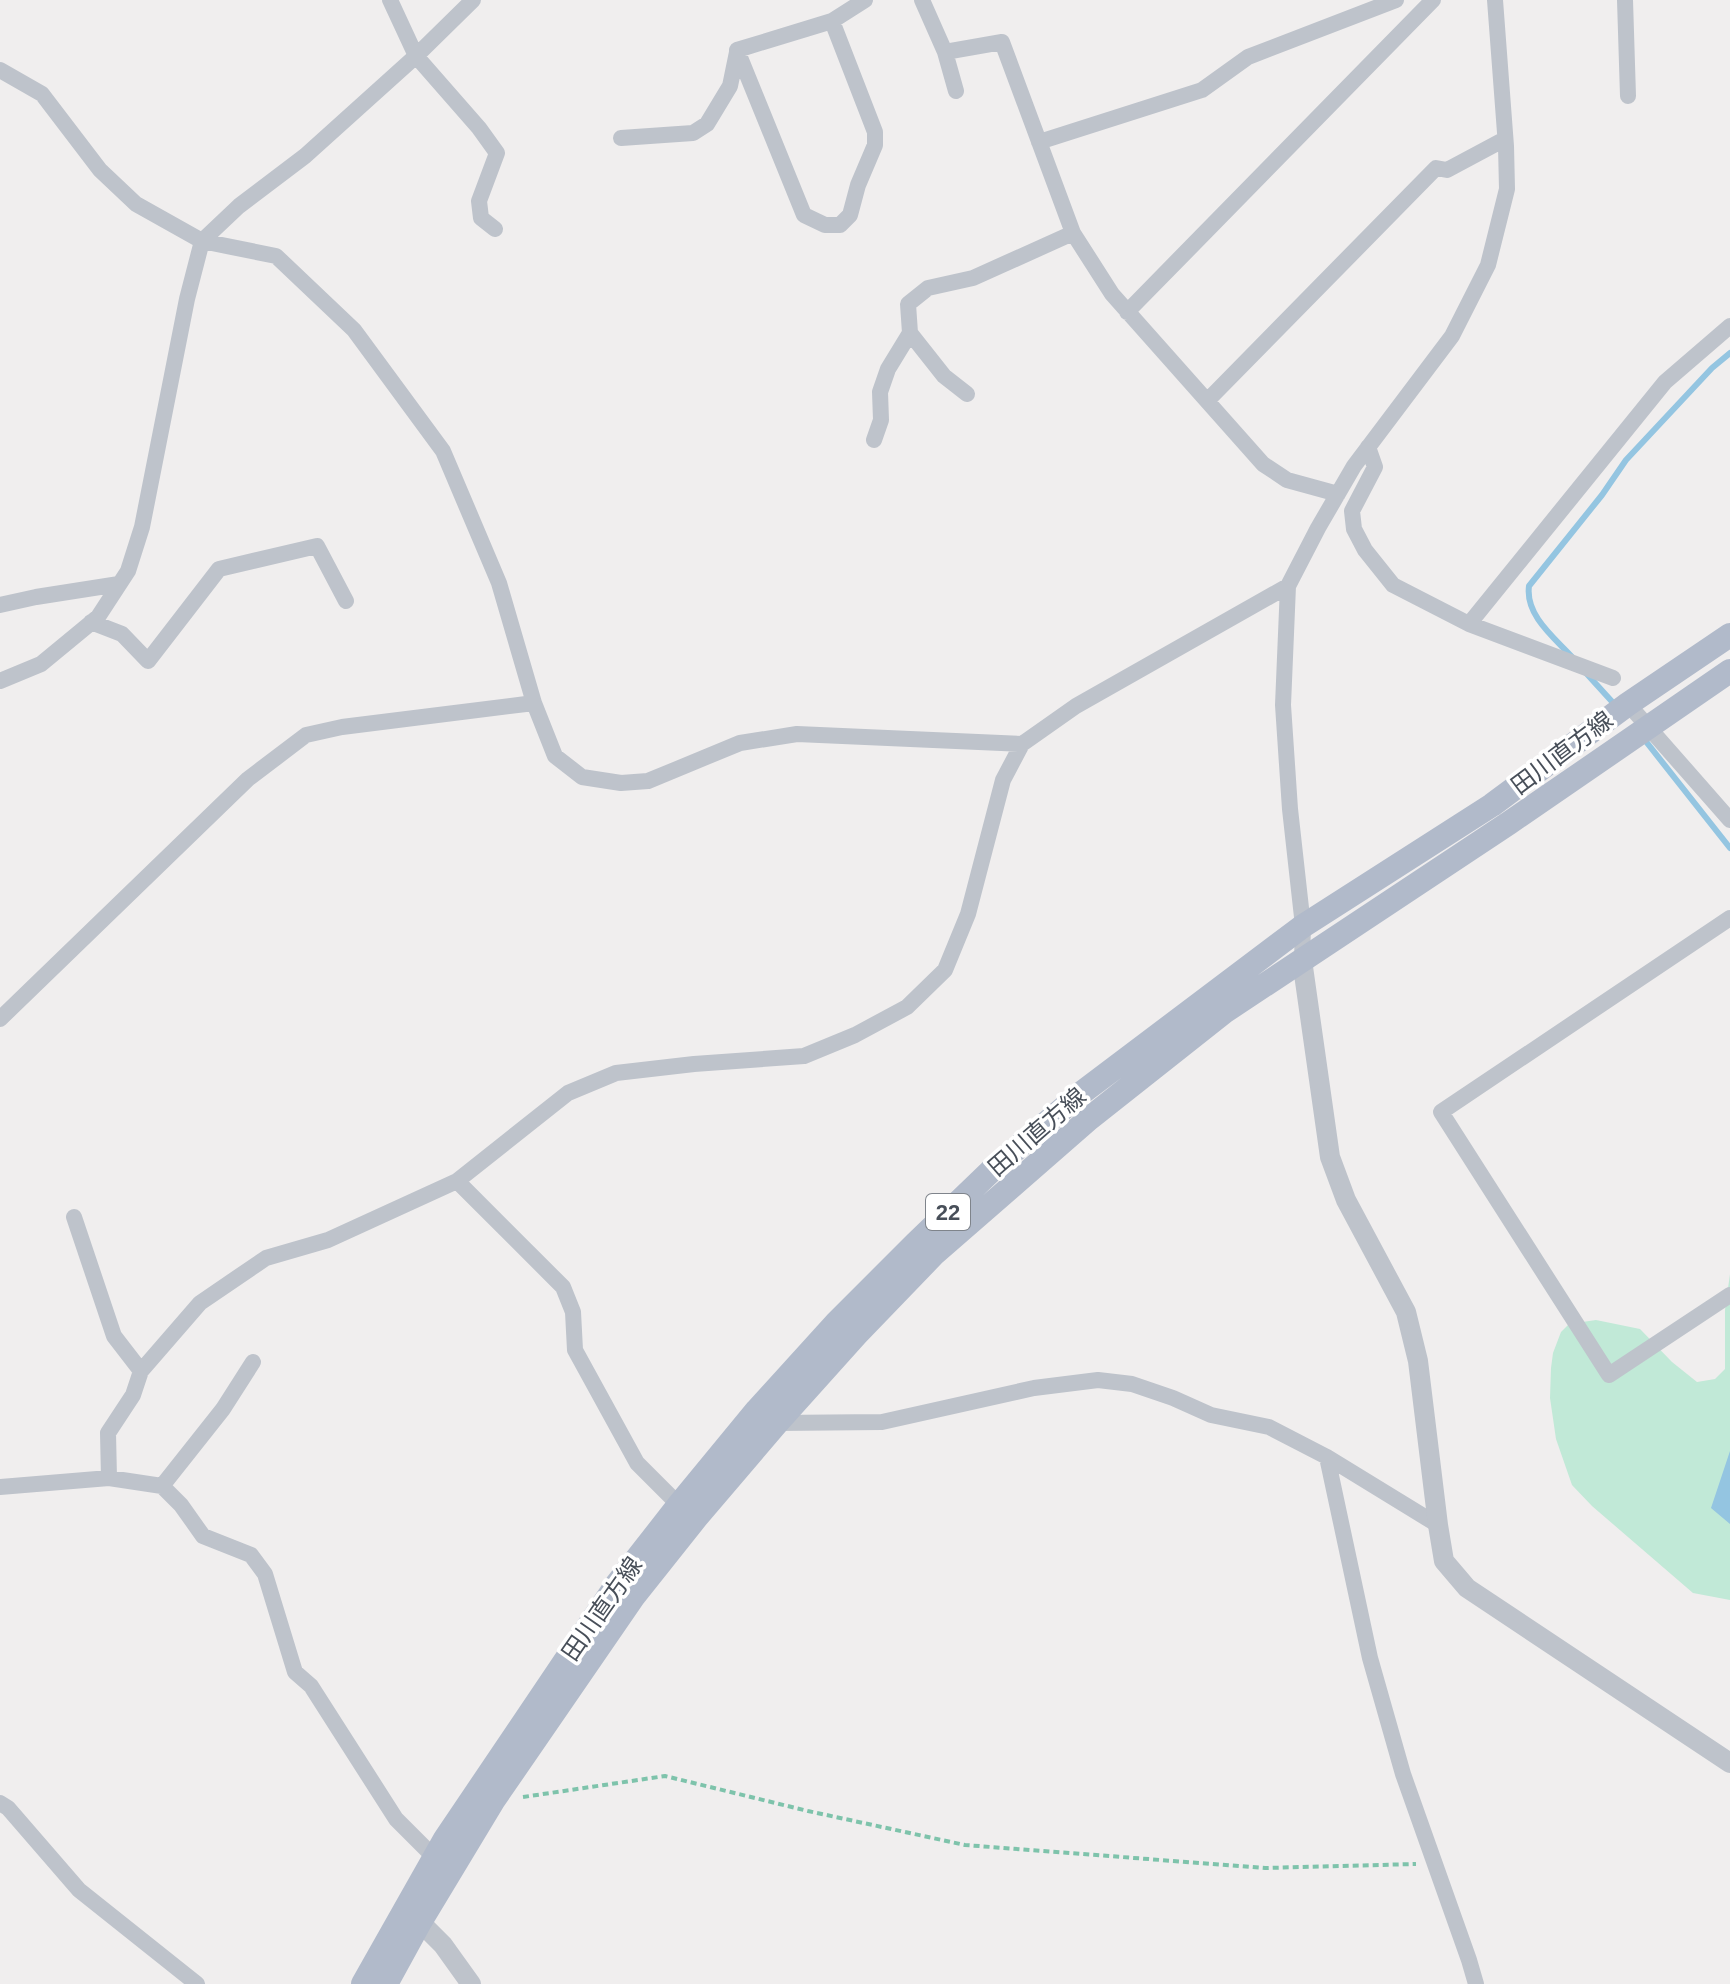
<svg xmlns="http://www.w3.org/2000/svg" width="1730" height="1984" viewBox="0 0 1730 1984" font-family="Arial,'Noto Sans JP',sans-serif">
<rect width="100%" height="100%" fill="#f0eeee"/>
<path fill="#c1e9d7" d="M 1730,1274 L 1730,1600 L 1693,1593 L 1592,1506 L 1572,1485 L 1556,1439 L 1550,1398 L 1551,1368 L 1553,1353 L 1561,1332 L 1569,1324 L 1596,1320 L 1640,1329 L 1672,1362 L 1697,1382 L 1715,1379 L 1725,1369 L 1725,1310 Z"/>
<path fill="#94c5e1" d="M 1730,1451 L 1730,1524 L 1711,1508 Z"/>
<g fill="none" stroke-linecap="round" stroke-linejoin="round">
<path stroke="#94c5e1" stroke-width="6" d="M 1573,658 C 1556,639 1525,616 1529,586 L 1602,495 L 1626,460 L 1712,368 L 1730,353
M 1586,673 L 1616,706
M 1644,739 L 1730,848"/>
<path stroke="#7ec3ab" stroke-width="4" stroke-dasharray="6 4" stroke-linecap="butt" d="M 523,1797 L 665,1776 L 808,1811 L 965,1845 L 1265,1868 L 1416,1864"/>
<path stroke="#bec3cb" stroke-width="16" d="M 390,0 L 416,56 L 479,128 L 497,153 L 479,201 L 481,218 L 495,229
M 922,0 L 945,52 L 1002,42 L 1073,233 L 1112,294 L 1263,464 L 1287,480 L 1338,494
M 1625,0 L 1628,96
M 832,21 L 875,132 L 875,145 L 858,185 L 850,215 L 840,225 L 825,225 L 804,215 L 737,50 L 832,21 L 865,0
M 945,52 L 956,91
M 0,70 L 42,94 L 100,170 L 136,204 L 202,241 L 276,256 L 354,330 L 443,451 L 499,583 L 534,703 L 555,756 L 582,777 L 621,783 L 648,781 L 740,743 L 797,734 L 1022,744
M 621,138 L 693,133 L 707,124 L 730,86 L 737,52
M 1039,142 L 1202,90 L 1248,57 L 1396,0
M 1127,312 L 1433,0
M 967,394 L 944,376 L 910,333 L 908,304 L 928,288 L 973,278 L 1073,233
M 1207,401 L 1436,168 L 1447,170 L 1505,139
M 874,440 L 881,420 L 880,392 L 888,369 L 910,333
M 1368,447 L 1375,467 L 1352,511 L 1354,529 L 1365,550 L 1393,585 L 1469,624 L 1613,678
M 0,605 L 36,597 L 119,584
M 91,622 L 122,634 L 148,661 L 219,569 L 317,546 L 346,601
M 1469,624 L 1665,382 L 1730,326
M 0,681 L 41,664 L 98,617 L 128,571 L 142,527 L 187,299 L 202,241 L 239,206 L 305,156 L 416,56 L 473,0
M 1628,704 L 1730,820
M 1730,918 L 1441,1112 L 1609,1375 L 1730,1295
M 1302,960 L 1303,926 L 1290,809 L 1283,705 L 1288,586 L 1318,528 L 1354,466 L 1452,336 L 1488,265 L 1507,189 L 1506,146 L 1495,0
M 0,1019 L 248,779 L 306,735 L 342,727 L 534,703
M 457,1181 L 563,1287 L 573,1312 L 575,1350 L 637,1463 L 684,1510
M 74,1217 L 114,1336 L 141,1371
M 777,1423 L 882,1422 L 1034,1388 L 1098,1380 L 1132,1384 L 1173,1398 L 1211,1415 L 1269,1427 L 1327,1457 L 1438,1525
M 1327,1457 L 1370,1658 L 1403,1774 L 1469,1960 L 1476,1984
M 109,1478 L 108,1433 L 133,1395 L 141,1371 L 200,1303 L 266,1258 L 328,1240 L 457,1181 L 568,1093 L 616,1073 L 694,1064 L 804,1056 L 855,1035 L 907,1007 L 945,970 L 968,914 L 1003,780 L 1022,744 L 1076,706 L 1288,586
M 162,1486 L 223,1409 L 253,1362
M 0,1487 L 109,1478 L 162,1486 L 181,1505 L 203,1536 L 251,1555 L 265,1574 L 295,1672 L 311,1686 L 396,1819 L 439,1862
M 0,1803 L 8,1808 L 79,1890 L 197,1984"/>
<path stroke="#bec3cb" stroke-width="20" d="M 1302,960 L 1330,1157 L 1346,1200 L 1406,1312 L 1418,1361 L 1438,1525 L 1444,1561 L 1467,1588 L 1730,1763
M 420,1922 L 443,1945 L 471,1984"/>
<path stroke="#b1baca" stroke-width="24" d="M 363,1984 L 445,1839 L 617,1584 L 678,1506 L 757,1410 L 836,1323 L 916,1243 L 993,1169 L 1080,1094 L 1303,926 L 1492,805 L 1628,704 L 1730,635
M 386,1984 L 420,1922 L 493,1801 L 634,1596 L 696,1518 L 777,1423 L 856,1335 L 934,1254 L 1090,1118 L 1224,1012 L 1509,823 L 1730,671"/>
</g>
<g text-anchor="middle" stroke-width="7" stroke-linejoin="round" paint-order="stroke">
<rect fill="#fff" stroke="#7f848b" stroke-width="2" x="926" y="1194" width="44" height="36" rx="6"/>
<g font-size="22" font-weight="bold" fill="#484f59">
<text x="948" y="1220">22</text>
</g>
<g font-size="24" fill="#484f59" stroke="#fff">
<text transform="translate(1562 753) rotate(-37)" y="8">田川直方線</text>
<text transform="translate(1037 1132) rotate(-41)" y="8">田川直方線</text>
<text transform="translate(602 1609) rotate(-55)" y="8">田川直方線</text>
</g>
</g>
</svg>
